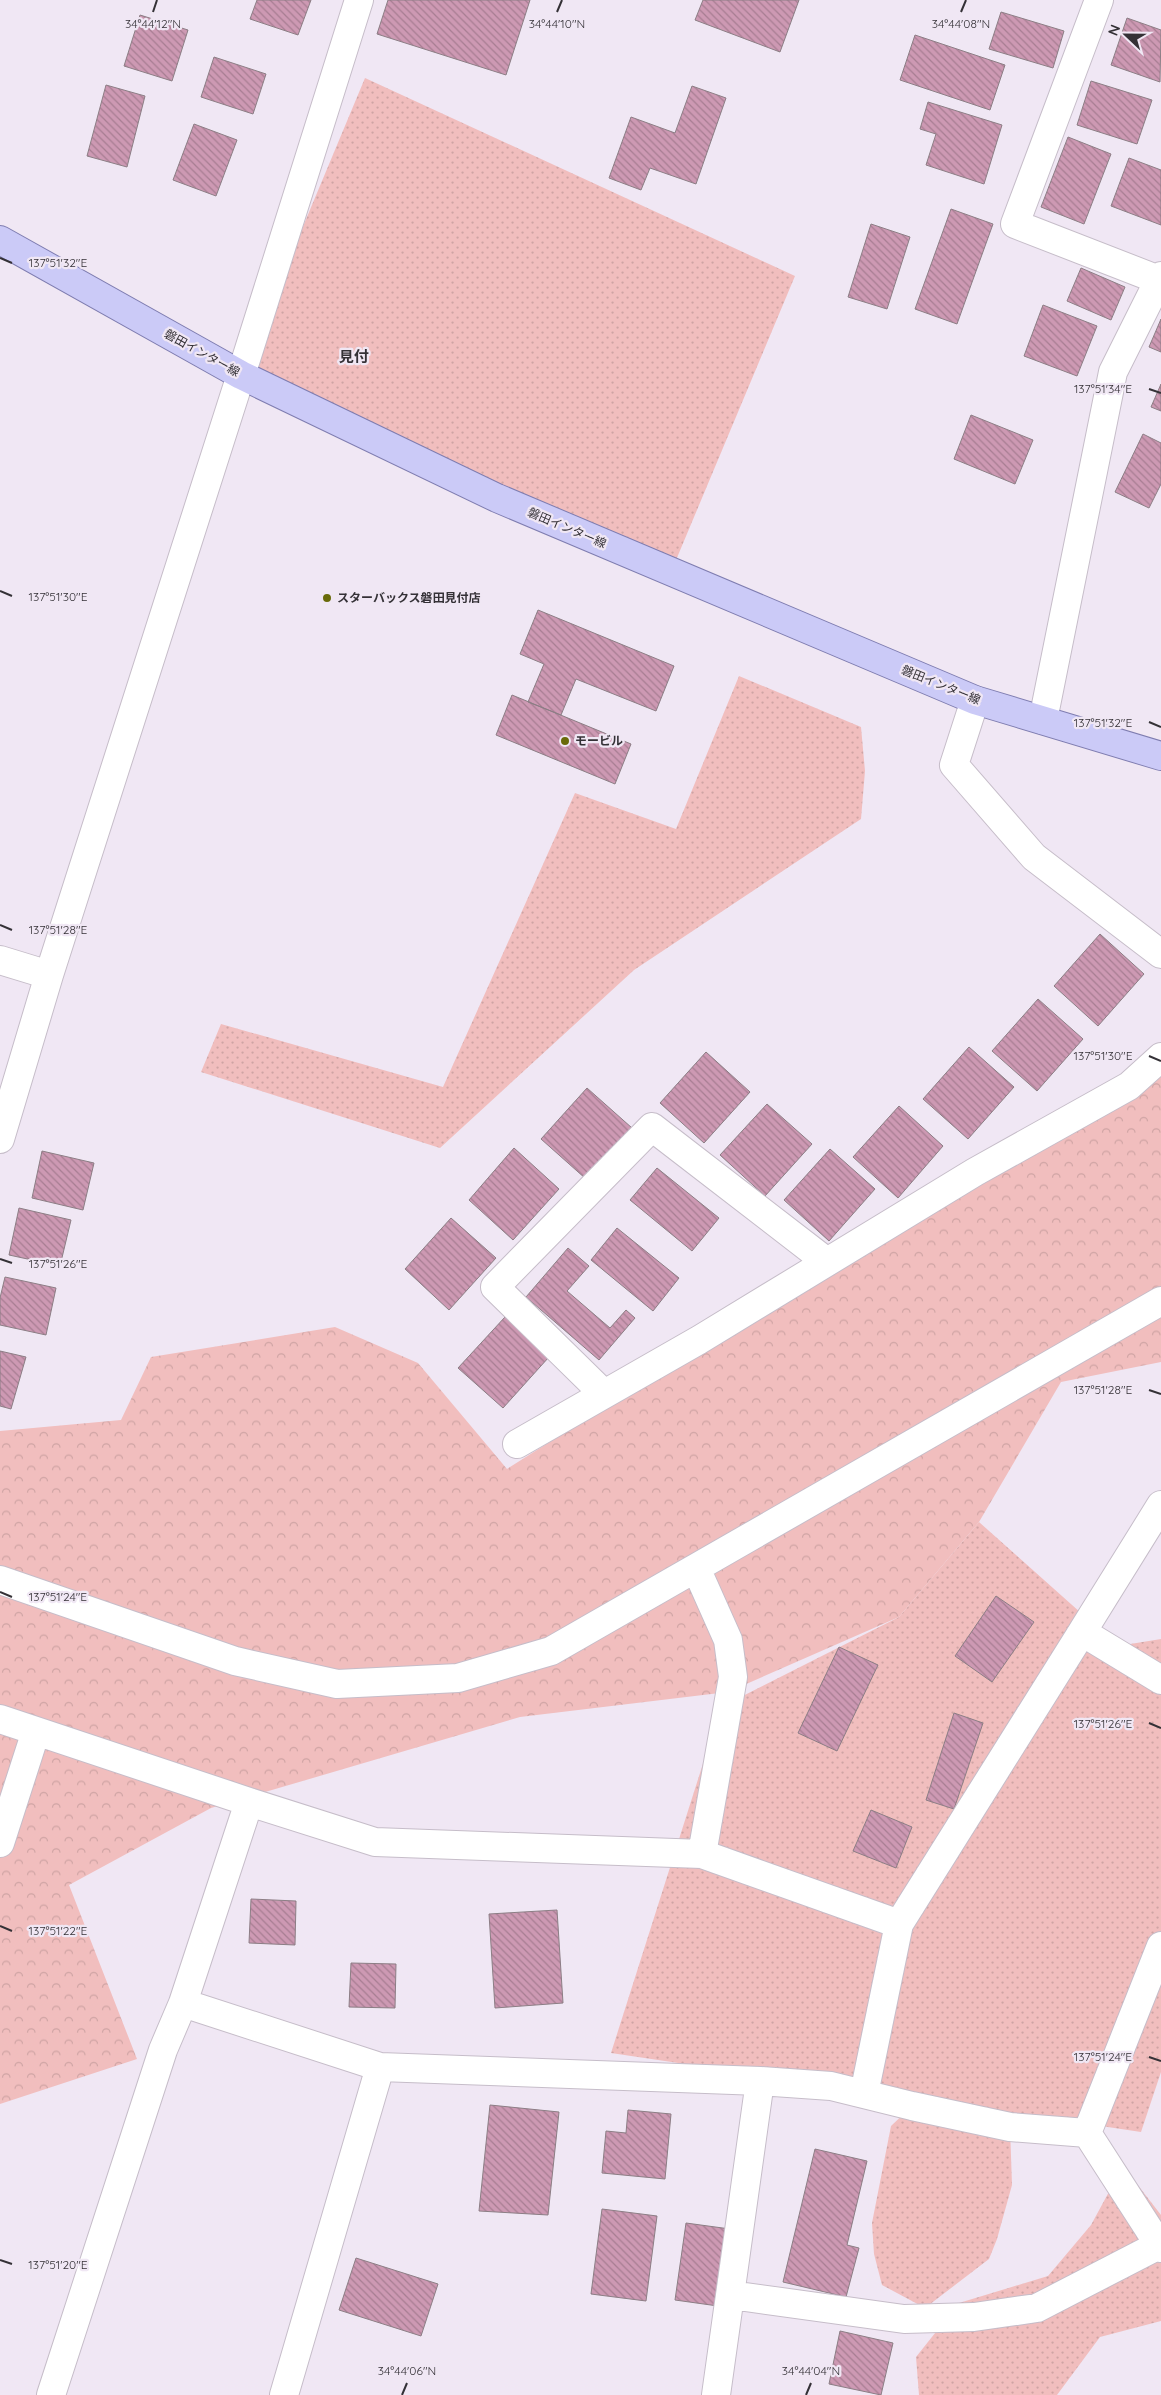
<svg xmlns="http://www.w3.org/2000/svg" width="1161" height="2395" viewBox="0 0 1161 2395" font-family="Quicksand,'Noto Sans JP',sans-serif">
<defs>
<pattern id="green-dots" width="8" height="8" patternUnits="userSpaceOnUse" patternTransform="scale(1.25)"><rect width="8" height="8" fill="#f1bebe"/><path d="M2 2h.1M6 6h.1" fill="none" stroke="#cfa4a4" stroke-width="1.8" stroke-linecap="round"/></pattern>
<pattern id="forest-crowns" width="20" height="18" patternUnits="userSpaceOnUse" patternTransform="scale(1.25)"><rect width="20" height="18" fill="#f1bebe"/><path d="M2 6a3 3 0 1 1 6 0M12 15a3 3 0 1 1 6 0" fill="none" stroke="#cfa4a4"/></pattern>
<pattern id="building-back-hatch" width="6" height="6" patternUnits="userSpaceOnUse" patternTransform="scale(1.25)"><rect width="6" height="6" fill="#cd99b3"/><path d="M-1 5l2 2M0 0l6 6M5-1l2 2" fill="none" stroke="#a77d92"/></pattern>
</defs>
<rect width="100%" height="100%" fill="#f0e7f4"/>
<path fill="url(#green-dots)" d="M 365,78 L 795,276 L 671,572 L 241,375 Z
M 739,676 L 861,727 L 865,771 L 861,819 L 634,970 L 440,1148 L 201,1072 L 221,1024 L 443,1087 L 575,793 L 676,829 Z
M 979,1522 L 1118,1646 L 1161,1639 L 1161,2072 L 1141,2132 L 611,2053 L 721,1707 L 899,1617 Z
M 912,2106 L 980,2136 L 1010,2127 L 1012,2185 L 997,2239 L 989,2259 L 925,2308 L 882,2285 L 874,2254 L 872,2223 L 891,2126 Z
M 1123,2166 L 1161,2215 L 1161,2321 L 1100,2337 L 1057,2395 L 919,2395 L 916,2357 L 959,2303 L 1048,2276 L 1091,2225 Z"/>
<path fill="url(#forest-crowns)" d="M 1161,1057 L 1161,1362 L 1061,1382 L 979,1522 L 899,1617 L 728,1692 L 520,1717 L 211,1808 L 69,1885 L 137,2059 L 0,2104 L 0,1431 L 121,1420 L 151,1357 L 335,1327 L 418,1363 L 507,1469 Z"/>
<path fill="url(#building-back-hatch)" stroke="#8c7e85" d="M 257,0 L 311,0 L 298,35 L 250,19 Z
M 388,0 L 530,0 L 506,75 L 377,34 Z
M 703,0 L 799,0 L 780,52 L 695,20 Z
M 1001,12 L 1064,31 L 1053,68 L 989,49 Z
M 140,15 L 188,30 L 172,81 L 124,66 Z
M 1127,18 L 1161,30 L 1160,82 L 1111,65 Z
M 915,35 L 1005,65 L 990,110 L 900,80 Z
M 214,57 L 266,74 L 253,114 L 201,97 Z
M 1091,81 L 1152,100 L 1137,144 L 1077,125 Z
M 106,85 L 145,96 L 127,167 L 87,156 Z
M 692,86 L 726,98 L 696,184 L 650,168 L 641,190 L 609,178 L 631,117 L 675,133 Z
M 928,102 L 1002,125 L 984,184 L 926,165 L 936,134 L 920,129 Z
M 194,124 L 237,140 L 216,196 L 173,180 Z
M 1068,137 L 1111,154 L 1084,224 L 1041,207 Z
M 1129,158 L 1161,170 L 1161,225 L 1111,206 Z
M 951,209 L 993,224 L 957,324 L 915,309 Z
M 871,224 L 910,237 L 887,309 L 848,297 Z
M 1081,268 L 1125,287 L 1111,320 L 1067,301 Z
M 1043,305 L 1097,326 L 1077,376 L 1024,356 Z
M 1161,319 L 1161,352 L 1149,347 Z
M 1161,384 L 1161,411 L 1151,407 Z
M 971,415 L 1033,440 L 1015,484 L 954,459 Z
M 1143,434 L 1161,443 L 1161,484 L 1149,508 L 1115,492 Z
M 538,610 L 674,666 L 656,711 L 576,679 L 561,715 L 528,702 L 544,664 L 520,654 Z
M 512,695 L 631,744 L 615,784 L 496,735 Z
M 1100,934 L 1144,974 L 1098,1026 L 1054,986 Z
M 1038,999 L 1083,1039 L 1037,1091 L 992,1051 Z
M 969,1047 L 1014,1087 L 968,1139 L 923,1099 Z
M 706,1052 L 750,1092 L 704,1143 L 660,1103 Z
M 587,1088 L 632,1128 L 586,1179 L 541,1139 Z
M 767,1104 L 812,1144 L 765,1196 L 720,1155 Z
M 899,1106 L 943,1146 L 898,1198 L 853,1157 Z
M 514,1148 L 559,1189 L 513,1240 L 469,1200 Z
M 830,1149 L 875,1189 L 829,1241 L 784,1200 Z
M 42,1151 L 94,1163 L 83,1210 L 32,1198 Z
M 657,1168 L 719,1218 L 692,1251 L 630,1200 Z
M 19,1208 L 71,1220 L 60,1266 L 9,1255 Z
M 451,1218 L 496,1258 L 449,1310 L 405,1269 Z
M 617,1228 L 679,1278 L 653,1311 L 591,1260 Z
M 568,1248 L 589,1266 L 567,1291 L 610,1328 L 626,1310 L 635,1318 L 599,1360 L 526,1297 Z
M 5,1277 L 56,1288 L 46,1335 L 0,1325 L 0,1298 Z
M 505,1317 L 549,1357 L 503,1408 L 458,1368 Z
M 0,1351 L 26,1357 L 11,1409 L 0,1406 Z
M 996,1596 L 1034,1622 L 992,1682 L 955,1656 Z
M 839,1647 L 878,1665 L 837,1751 L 798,1733 Z
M 954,1713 L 983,1723 L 954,1809 L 926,1800 Z
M 871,1810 L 912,1827 L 896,1868 L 853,1851 Z
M 251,1899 L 296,1901 L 295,1945 L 249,1943 Z
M 557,1910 L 563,2003 L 495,2008 L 489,1914 Z
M 351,1963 L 396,1964 L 395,2008 L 349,2007 Z
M 490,2105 L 559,2112 L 548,2215 L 479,2211 Z
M 628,2110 L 671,2114 L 665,2179 L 602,2173 L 606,2131 L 626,2133 Z
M 815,2149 L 867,2161 L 847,2245 L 859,2248 L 846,2297 L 783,2282 Z
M 602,2209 L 657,2216 L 646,2301 L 591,2294 Z
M 686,2223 L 730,2229 L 718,2306 L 675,2300 Z
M 356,2258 L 438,2284 L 421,2336 L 339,2310 Z
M 840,2331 L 893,2343 L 881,2395 L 829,2384 Z"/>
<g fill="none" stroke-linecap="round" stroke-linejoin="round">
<defs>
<path id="minor" d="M 1099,0 L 1015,224 L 1159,280
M 975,700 L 954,765 L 1034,857 L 1161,954
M 1043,720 L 1113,372 L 1161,276
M 0,960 L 49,975
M 0,1139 L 49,975 L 241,375
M 604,1394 L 495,1287 L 652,1127 L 827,1262
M 517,1444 L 699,1340 L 975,1172 L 1129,1086 L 1161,1057
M 696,1568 L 728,1640 L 733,1677 L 702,1854
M 0,1580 L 235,1661 L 337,1684 L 458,1678 L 551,1651 L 1161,1301
M 1082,1632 L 1161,1505
M 0,1719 L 249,1802 L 183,2003
M 249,1802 L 375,1842 L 702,1854 L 899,1924
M 0,1843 L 36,1731
M 864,2094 L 899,1924 L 1082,1632 L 1161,1680
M 1087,2133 L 1161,1946
M 731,2295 L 904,2319 L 974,2317 L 1037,2308 L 1159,2245
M 51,2395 L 163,2050 L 183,2003 L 380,2067 L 760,2081 L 831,2086 L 912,2106 L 1010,2127 L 1087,2133 L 1161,2248
M 284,2395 L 380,2067
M 716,2395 L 760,2081"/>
<path id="tertiary" d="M 241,375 L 359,0"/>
<path id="primary" d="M 0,240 L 241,375 L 497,498 L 975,700 L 1161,756"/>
</defs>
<use href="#minor" stroke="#c6bdc9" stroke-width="30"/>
<use href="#tertiary" stroke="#c6bdc9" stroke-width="30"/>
<use href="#primary" stroke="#7f7db0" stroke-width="30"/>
<use href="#minor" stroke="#fff" stroke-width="28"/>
<use href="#tertiary" stroke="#fff" stroke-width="28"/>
<use href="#primary" stroke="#cbcaf7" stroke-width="28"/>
</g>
<path fill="none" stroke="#343136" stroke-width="2" d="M 153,12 L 157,0M 557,12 L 562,0M 961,12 L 966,0M 0,258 L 12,263M 1149,389 L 1161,393M 0,591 L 12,596M 1149,722 L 1161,727M 0,925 L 12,930M 1149,1056 L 1161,1061M 0,1259 L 12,1263M 1149,1390 L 1161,1394M 0,1592 L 12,1597M 1149,1723 L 1161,1728M 0,1926 L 12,1931M 1149,2057 L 1161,2061M 0,2260 L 12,2264M 402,2395 L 407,2383M 806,2395 L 811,2383"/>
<g fill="#696a09" stroke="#f0e7f4" stroke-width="2">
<circle cx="327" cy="598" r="5"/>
<circle cx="565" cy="741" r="5"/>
</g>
<g text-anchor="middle" stroke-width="4.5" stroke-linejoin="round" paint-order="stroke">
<g font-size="12" fill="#343136" stroke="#f0e7f4">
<text transform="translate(202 353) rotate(29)" y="4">磐田インター線</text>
<text transform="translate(567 528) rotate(23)" y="4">磐田インター線</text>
<text transform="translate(941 685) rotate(22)" y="4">磐田インター線</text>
</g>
<g font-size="12" font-weight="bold" fill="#343136" stroke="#f0e7f4" text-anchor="start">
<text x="337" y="602">スターバックス磐田見付店</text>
<text x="575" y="745">モービル</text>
</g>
<g font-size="15" font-weight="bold" fill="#343136" stroke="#f0e7f4">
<text x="354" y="362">見付</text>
</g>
</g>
<g font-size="12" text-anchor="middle" fill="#343136" stroke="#f0e7f4" stroke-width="4.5" stroke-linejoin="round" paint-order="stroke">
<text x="153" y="28">34°44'12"N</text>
<text x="557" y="28">34°44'10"N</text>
<text x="961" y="28">34°44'08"N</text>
<text x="58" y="267">137°51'32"E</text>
<text x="1103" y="393">137°51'34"E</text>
<text x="58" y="601">137°51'30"E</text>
<text x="1103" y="727">137°51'32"E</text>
<text x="58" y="934">137°51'28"E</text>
<text x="1103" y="1060">137°51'30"E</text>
<text x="58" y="1268">137°51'26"E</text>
<text x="1103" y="1394">137°51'28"E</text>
<text x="58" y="1601">137°51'24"E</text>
<text x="1103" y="1728">137°51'26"E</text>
<text x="58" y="1935">137°51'22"E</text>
<text x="1103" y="2061">137°51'24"E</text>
<text x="58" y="2269">137°51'20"E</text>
<text x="407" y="2375">34°44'06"N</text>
<text x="811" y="2375">34°44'04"N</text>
</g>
<g transform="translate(1126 35) rotate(292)" stroke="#f0e7f4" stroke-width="4" paint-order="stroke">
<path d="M0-4L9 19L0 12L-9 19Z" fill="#343136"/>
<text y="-8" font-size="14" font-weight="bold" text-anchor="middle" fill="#343136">N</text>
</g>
</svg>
